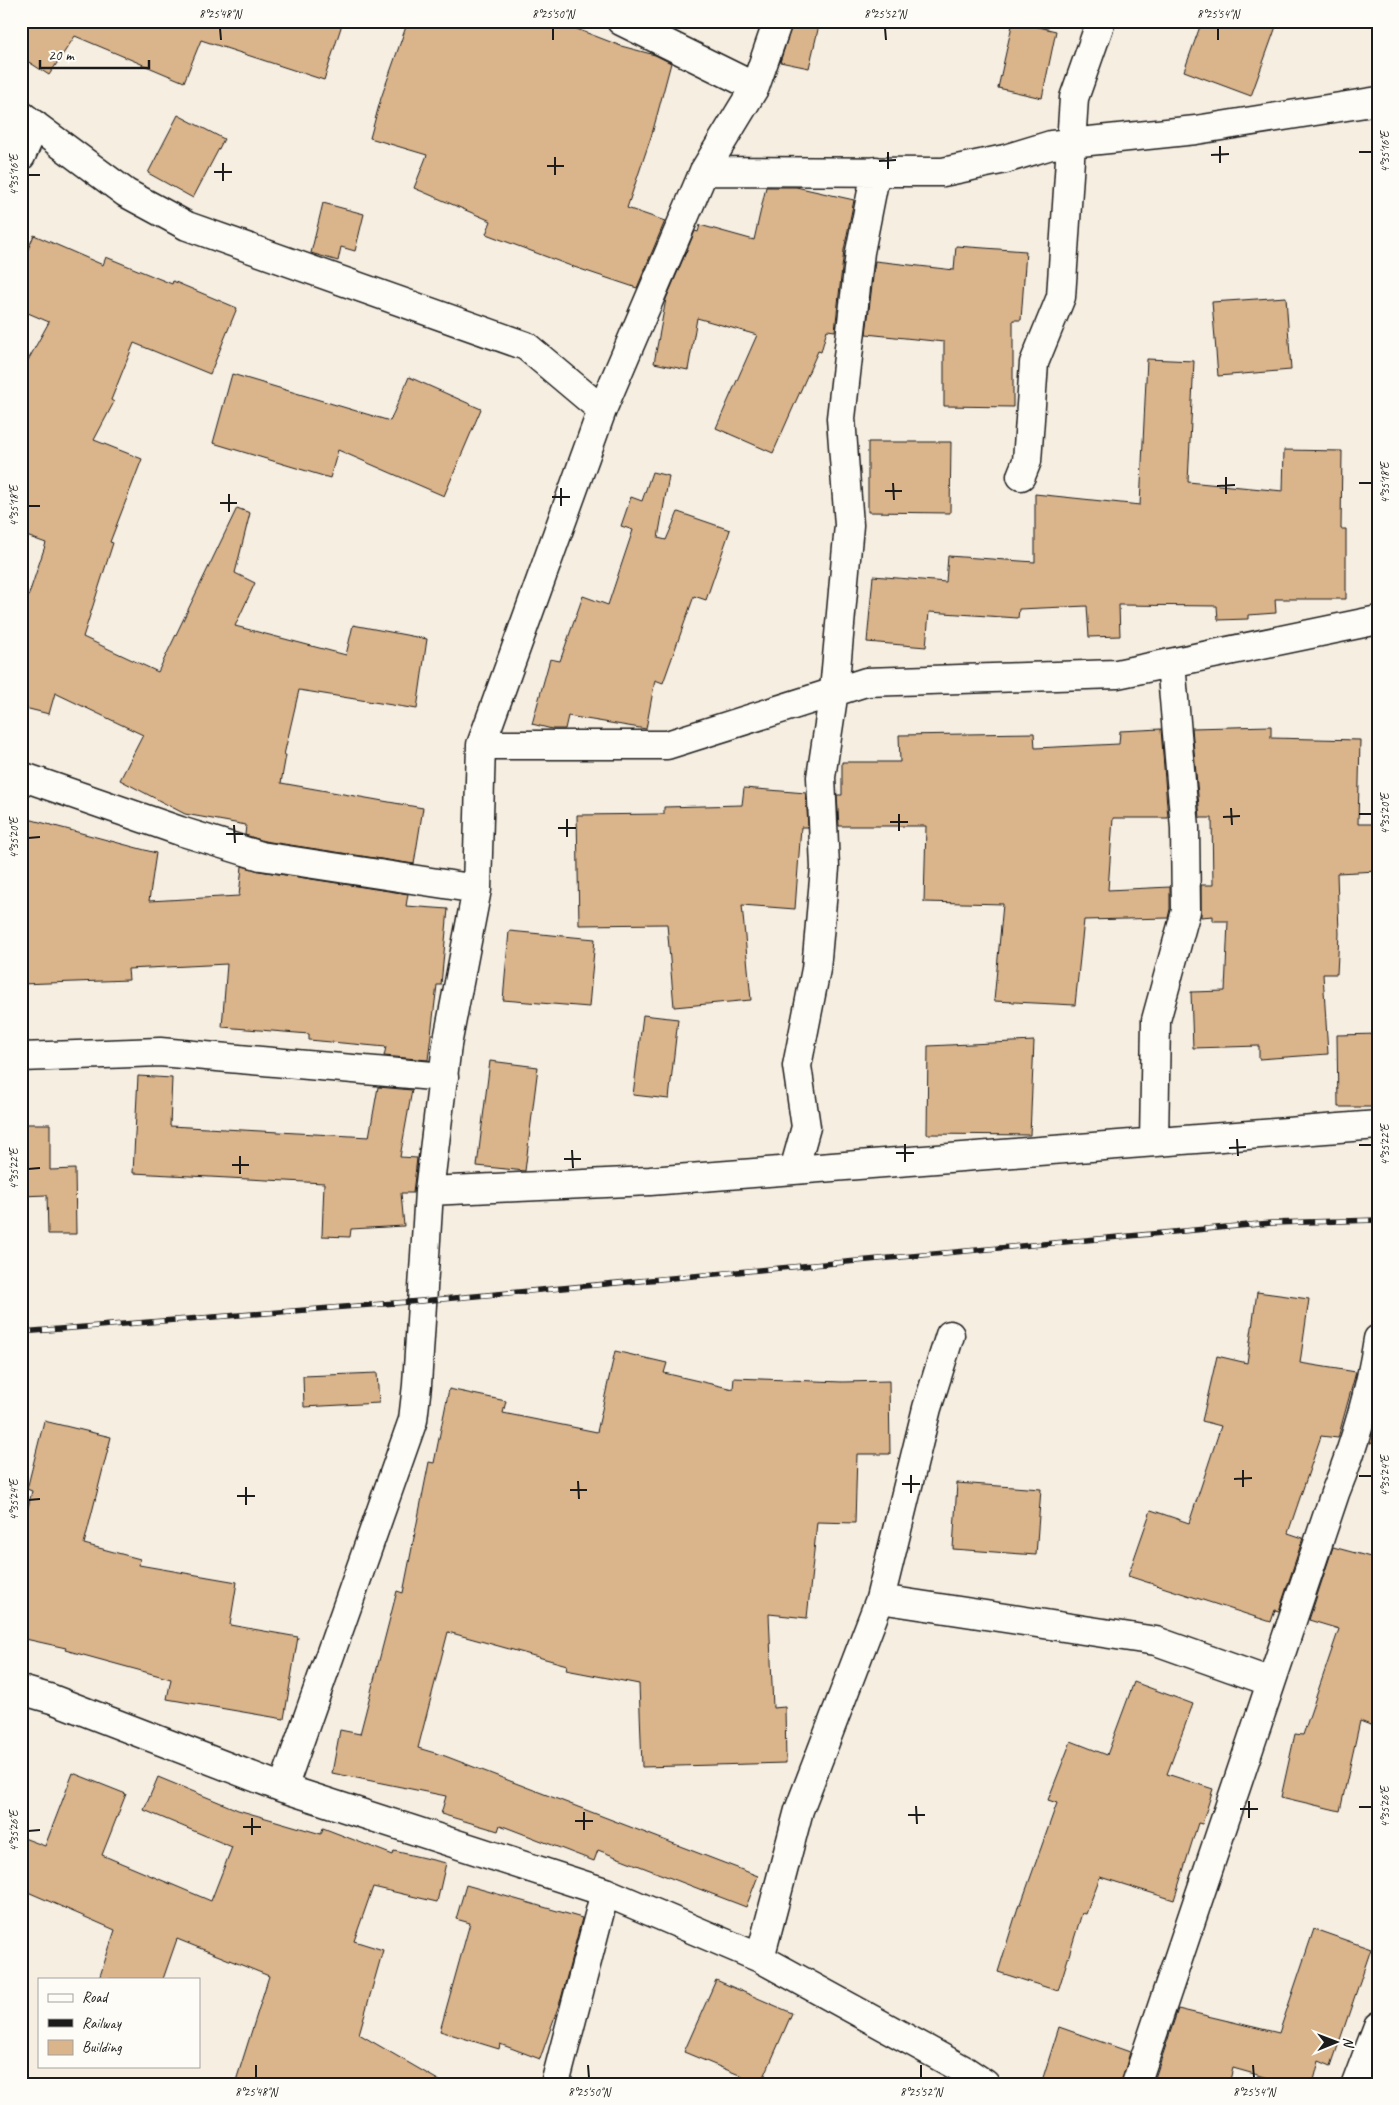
<svg xmlns="http://www.w3.org/2000/svg" width="1399" height="2105" viewBox="0 0 1399 2105" font-family="Caveat,sans-serif">
<rect width="100%" height="100%" fill="#f6eee1"/>
<filter id="ink" filterUnits="userSpaceOnUse"><feTurbulence type="fractalNoise" baseFrequency=".02" numOctaves="2"/><feDisplacementMap in="SourceGraphic" scale="10" xChannelSelector="R" yChannelSelector="G"/><feConvolveMatrix kernelMatrix="1 2 1 2 8 2 1 2 1" color-interpolation-filters="sRGB"/></filter>
<g filter="url(#ink)">
<path fill="#dab48b" stroke="#1c1c1c" d="M 21,21 L 343,21 L 324,80 L 201,40 L 184,82 L 75,36 L 49,75 L 21,57 Z
M 408,21 L 556,21 L 621,46 L 655,55 L 671,63 L 652,134 L 627,208 L 665,221 L 637,288 L 571,266 L 486,234 L 491,221 L 414,188 L 427,155 L 370,138 L 381,98 Z
M 793,21 L 820,21 L 809,68 L 780,62 Z
M 1013,21 L 1056,31 L 1042,98 L 998,88 Z
M 1202,21 L 1278,21 L 1251,96 L 1184,71 Z
M 178,115 L 224,139 L 193,198 L 148,173 Z
M 766,187 L 796,187 L 854,200 L 844,250 L 835,331 L 827,330 L 821,352 L 818,351 L 773,453 L 716,428 L 757,335 L 697,318 L 688,370 L 654,363 L 666,299 L 695,231 L 698,232 L 700,225 L 754,240 Z
M 323,203 L 364,214 L 355,251 L 341,247 L 338,261 L 311,253 Z
M 34,235 L 103,265 L 106,257 L 172,284 L 173,281 L 237,308 L 210,374 L 134,343 L 111,400 L 114,402 L 94,440 L 142,459 L 110,542 L 113,543 L 83,637 L 158,672 L 237,508 L 250,513 L 235,573 L 255,583 L 235,626 L 346,655 L 353,625 L 427,639 L 417,709 L 299,690 L 284,755 L 286,755 L 281,783 L 423,808 L 414,864 L 264,841 L 245,835 L 246,825 L 185,814 L 120,780 L 143,735 L 55,693 L 49,714 L 21,707 L 21,618 L 46,543 L 21,534 L 21,373 L 49,322 L 21,310 L 21,266 Z
M 956,246 L 1026,251 L 1021,320 L 1013,320 L 1013,407 L 944,406 L 944,342 L 866,334 L 875,261 L 954,270 Z
M 1286,297 L 1291,370 L 1218,376 L 1212,302 Z
M 1147,359 L 1194,361 L 1188,482 L 1283,491 L 1284,450 L 1342,451 L 1341,529 L 1346,529 L 1346,599 L 1275,599 L 1276,613 L 1248,615 L 1248,619 L 1218,620 L 1217,606 L 1119,605 L 1120,636 L 1089,637 L 1087,606 L 1019,609 L 1018,618 L 929,612 L 926,647 L 867,642 L 873,576 L 946,582 L 948,556 L 1035,562 L 1035,494 L 1140,505 Z
M 232,374 L 390,421 L 409,377 L 481,409 L 444,496 L 338,450 L 330,478 L 213,443 Z
M 868,442 L 951,442 L 950,513 L 868,512 Z
M 652,472 L 669,476 L 658,538 L 666,540 L 678,512 L 730,530 L 706,600 L 694,596 L 663,683 L 655,680 L 646,729 L 568,716 L 565,729 L 552,729 L 532,724 L 550,659 L 560,661 L 583,596 L 608,605 L 633,530 L 621,526 L 631,497 L 642,501 Z
M 1271,726 L 1271,738 L 1360,740 L 1358,824 L 1378,824 L 1378,871 L 1337,873 L 1339,934 L 1337,974 L 1323,974 L 1328,1054 L 1259,1059 L 1259,1046 L 1193,1048 L 1191,992 L 1225,991 L 1228,921 L 1213,921 L 1213,916 L 1201,917 L 1201,885 L 1213,885 L 1212,818 L 1200,818 L 1192,728 Z
M 1161,729 L 1168,818 L 1113,818 L 1108,890 L 1170,887 L 1170,909 L 1168,918 L 1084,920 L 1075,1005 L 994,1001 L 1003,904 L 924,902 L 926,826 L 839,826 L 837,795 L 842,795 L 842,762 L 900,762 L 899,735 L 1034,733 L 1035,748 L 1119,744 L 1120,731 Z
M 744,788 L 806,793 L 808,827 L 801,827 L 795,909 L 742,905 L 751,1000 L 674,1007 L 667,924 L 579,925 L 577,815 L 664,814 L 664,807 L 742,805 Z
M 21,817 L 156,853 L 149,901 L 239,896 L 242,866 L 259,871 L 408,894 L 406,906 L 448,909 L 441,985 L 437,985 L 428,1060 L 384,1056 L 386,1047 L 309,1040 L 309,1034 L 222,1027 L 227,964 L 128,969 L 129,980 L 21,984 Z
M 509,931 L 595,939 L 589,1007 L 503,1000 Z
M 643,1015 L 678,1019 L 669,1099 L 633,1095 Z
M 1378,1034 L 1378,1107 L 1338,1107 L 1337,1035 Z
M 1034,1041 L 1030,1135 L 927,1134 L 928,1046 Z
M 490,1061 L 538,1067 L 525,1171 L 477,1166 Z
M 138,1076 L 172,1078 L 170,1126 L 369,1137 L 378,1087 L 412,1090 L 400,1157 L 417,1158 L 413,1193 L 401,1193 L 404,1226 L 351,1229 L 350,1237 L 322,1236 L 324,1183 L 133,1173 Z
M 21,1124 L 50,1124 L 50,1170 L 75,1169 L 76,1234 L 48,1234 L 47,1195 L 21,1196 Z
M 1257,1292 L 1309,1299 L 1300,1363 L 1356,1372 L 1338,1438 L 1321,1436 L 1288,1533 L 1303,1538 L 1279,1611 L 1275,1610 L 1271,1622 L 1128,1576 L 1151,1510 L 1189,1523 L 1221,1426 L 1202,1421 L 1217,1356 L 1247,1363 Z
M 615,1351 L 667,1363 L 664,1373 L 733,1389 L 734,1378 L 842,1382 L 889,1381 L 890,1454 L 857,1454 L 855,1523 L 817,1522 L 807,1618 L 769,1614 L 773,1708 L 785,1707 L 786,1763 L 642,1767 L 639,1684 L 566,1670 L 567,1665 L 448,1632 L 418,1748 L 445,1756 L 758,1876 L 746,1907 L 598,1850 L 594,1861 L 500,1825 L 498,1831 L 441,1814 L 446,1796 L 332,1773 L 340,1730 L 360,1734 L 397,1591 L 403,1593 L 429,1462 L 434,1463 L 449,1389 L 506,1401 L 503,1413 L 597,1432 Z
M 377,1373 L 379,1403 L 304,1407 L 303,1376 Z
M 1378,1415 L 1378,1444 L 1370,1443 Z
M 44,1421 L 111,1437 L 84,1544 L 140,1559 L 139,1565 L 237,1582 L 230,1625 L 298,1637 L 284,1719 L 167,1699 L 171,1679 L 65,1650 L 66,1648 L 21,1638 L 21,1536 L 32,1491 L 27,1489 Z
M 957,1483 L 1041,1489 L 1036,1555 L 953,1549 Z
M 1333,1547 L 1378,1559 L 1378,1728 L 1360,1721 L 1340,1811 L 1281,1797 L 1295,1734 L 1303,1735 L 1339,1629 L 1309,1620 Z
M 1134,1682 L 1193,1704 L 1167,1774 L 1213,1789 L 1202,1824 L 1198,1823 L 1174,1900 L 1100,1877 L 1086,1914 L 1082,1913 L 1058,1991 L 998,1972 L 1019,1904 L 1021,1904 L 1057,1803 L 1048,1800 L 1071,1741 L 1107,1755 Z
M 73,1773 L 126,1794 L 102,1855 L 211,1901 L 232,1847 L 144,1810 L 158,1777 L 238,1810 L 321,1834 L 323,1828 L 393,1855 L 394,1851 L 446,1863 L 437,1902 L 373,1887 L 354,1941 L 383,1950 L 359,2034 L 445,2084 L 235,2084 L 269,1976 L 177,1939 L 163,1979 L 99,1979 L 115,1930 L 21,1889 L 21,1837 L 45,1846 Z
M 466,1885 L 582,1918 L 561,1999 L 540,2059 L 500,2044 L 499,2049 L 440,2031 L 470,1923 L 456,1919 Z
M 1314,1929 L 1371,1949 L 1331,2066 L 1319,2061 L 1313,2084 L 1290,2084 L 1233,2068 L 1229,2084 L 1153,2084 L 1178,2009 L 1279,2033 Z
M 716,1980 L 792,2013 L 761,2084 L 684,2052 Z
M 1059,2027 L 1130,2052 L 1121,2084 L 1041,2084 Z"/>
<g fill="none" stroke-linecap="round" stroke-linejoin="round">
<defs>
<path id="minor" d="M 621,21 L 755,87
M 21,115 L 126,193 L 187,226 L 526,346 L 602,410
M 21,156 L 35,125
M 704,171 L 943,172 L 1005,159 L 1051,145 L 1196,130 L 1378,101
M 1021,476 L 1027,461 L 1034,363 L 1061,297 L 1074,98 L 1101,21
M 481,745 L 667,745 L 866,682 L 1117,674 L 1378,620
M 21,776 L 180,831 L 261,856 L 477,889
M 21,1057 L 160,1052 L 444,1077
M 1154,1142 L 1156,1020 L 1186,911 L 1185,828 L 1171,663
M 794,1170 L 806,1127 L 797,1066 L 816,969 L 825,868 L 821,777 L 834,691 L 849,525 L 841,418 L 860,252 L 876,171
M 429,1191 L 650,1181 L 1378,1125
M 880,1599 L 1156,1641 L 1271,1682
M 21,1690 L 52,1699 L 283,1788 L 605,1892 L 760,1958 L 964,2070 L 985,2084
M 283,1788 L 413,1420 L 417,1385 L 429,1191 L 447,1045 L 477,889 L 481,745 L 602,410 L 704,171 L 755,87 L 778,21
M 760,1958 L 799,1810 L 880,1599 L 927,1408 L 950,1335
M 555,2084 L 605,1892
M 1136,2084 L 1335,1493 C 1355,1444 1370,1392 1378,1339
M 1356,2084 L 1378,2026"/>
</defs>
<use href="#minor" stroke="#1c1c1c" stroke-width="31"/>
<use href="#minor" stroke="#fdfcf7" stroke-width="28"/>
<defs>
<path id="rail" d="M 21,1332 L 421,1301 L 1271,1223 L 1378,1220"/>
</defs>
<use href="#rail" stroke="#1c1c1c" stroke-width="5.5"/>
<use href="#rail" stroke="#fdfcf7" stroke-width="4" stroke-dasharray="11" stroke-linecap="butt"/>
</g>
</g>
<path fill="none" stroke="#1c1c1c" stroke-width="2" d="M 220,28 L 221,40M 553,28 L 553,40M 885,28 L 886,40M 1218,28 L 1218,40M 1220,146 L 1220,163M 888,152 L 888,169M 1359,152 L 1372,152M 1211,155 L 1229,154M 555,157 L 555,175M 879,161 L 896,160M 223,163 L 223,181M 547,166 L 564,166M 214,172 L 232,172M 28,175 L 40,175M 1226,477 L 1226,494M 893,483 L 894,500M 1359,483 L 1372,483M 1217,486 L 1235,485M 561,488 L 561,506M 885,491 L 902,491M 229,494 L 229,512M 552,497 L 570,497M 220,503 L 237,503M 28,506 L 40,506M 1231,808 L 1232,825M 899,814 L 899,831M 1359,814 L 1372,814M 1223,817 L 1240,816M 567,819 L 567,837M 890,822 L 908,822M 234,825 L 235,843M 558,828 L 576,828M 226,834 L 243,834M 28,838 L 40,837M 1237,1139 L 1238,1156M 905,1144 L 905,1162M 1359,1145 L 1372,1145M 1229,1148 L 1246,1147M 572,1150 L 573,1168M 896,1153 L 914,1153M 240,1156 L 240,1174M 564,1159 L 581,1159M 232,1165 L 249,1165M 28,1169 L 40,1168M 1243,1470 L 1243,1487M 911,1475 L 911,1493M 1359,1476 L 1372,1476M 1234,1479 L 1252,1478M 578,1481 L 579,1499M 902,1484 L 920,1484M 246,1487 L 246,1505M 570,1490 L 587,1490M 237,1496 L 255,1496M 28,1500 L 40,1499M 1249,1801 L 1249,1818M 916,1806 L 917,1824M 1359,1807 L 1372,1807M 1240,1809 L 1258,1809M 584,1812 L 584,1830M 908,1815 L 925,1815M 252,1818 L 252,1835M 575,1821 L 593,1821M 243,1827 L 261,1827M 28,1831 L 40,1830M 256,2065 L 256,2078M 588,2065 L 589,2078M 921,2065 L 921,2078M 1253,2065 L 1254,2078"/>
<rect width="1399" height="2105" fill="none" stroke="#fdfcf7" stroke-width="55"/>
<rect x="38" y="1978" width="162" height="90" fill="#fdfcf7" stroke="#a3a29f"/>
<rect x="48" y="1994" width="25" height="8" fill="#fdfcf7" stroke="#a3a29f"/>
<text x="82" y="2002" font-size="15" fill="#1c1c1c">Road</text>
<rect x="48" y="2019" width="25" height="8" fill="#1c1c1c" stroke="#a3a29f"/>
<text x="82" y="2028" font-size="15" fill="#1c1c1c">Railway</text>
<rect x="48" y="2040" width="25" height="15" fill="#dab48b" stroke="#a3a29f"/>
<text x="82" y="2052" font-size="15" fill="#1c1c1c">Building</text>
<g transform="translate(1336 2042) rotate(89)" stroke="#fdfcf7" stroke-width="4" paint-order="stroke">
<path d="M0-4L9 19L0 12L-9 19Z" fill="#1c1c1c"/>
<text y="-8" font-size="14" font-weight="bold" text-anchor="middle" fill="#1c1c1c">N</text>
</g>
<path d="M40 60v8h109v-8" fill="none" stroke="#1c1c1c" stroke-width="2.5"/>
<text x="48" y="60" font-size="15" fill="#1c1c1c" stroke="#fdfcf7" stroke-width="4" paint-order="stroke">20 m</text>
<rect x="28" y="28" width="1344" height="2050" fill="none" stroke="#1c1c1c" stroke-width="2"/>
<g font-size="12" text-anchor="middle" fill="#1c1c1c">
<text x="220" y="18">8°25'48"N</text>
<text x="553" y="18">8°25'50"N</text>
<text x="885" y="18">8°25'52"N</text>
<text x="1218" y="18">8°25'54"N</text>
<text transform="translate(1385 152) rotate(-90)" y="4">4°35'16"E</text>
<text transform="translate(14 175) rotate(-90)" y="4">4°35'16"E</text>
<text transform="translate(1385 483) rotate(-90)" y="4">4°35'18"E</text>
<text transform="translate(14 506) rotate(-90)" y="4">4°35'18"E</text>
<text transform="translate(1385 814) rotate(-90)" y="4">4°35'20"E</text>
<text transform="translate(14 838) rotate(-90)" y="4">4°35'20"E</text>
<text transform="translate(1385 1145) rotate(-90)" y="4">4°35'22"E</text>
<text transform="translate(14 1169) rotate(-90)" y="4">4°35'22"E</text>
<text transform="translate(1385 1476) rotate(-90)" y="4">4°35'24"E</text>
<text transform="translate(14 1500) rotate(-90)" y="4">4°35'24"E</text>
<text transform="translate(1385 1807) rotate(-90)" y="4">4°35'26"E</text>
<text transform="translate(14 1831) rotate(-90)" y="4">4°35'26"E</text>
<text x="256" y="2096">8°25'48"N</text>
<text x="589" y="2096">8°25'50"N</text>
<text x="921" y="2096">8°25'52"N</text>
<text x="1254" y="2096">8°25'54"N</text>
</g>
</svg>
